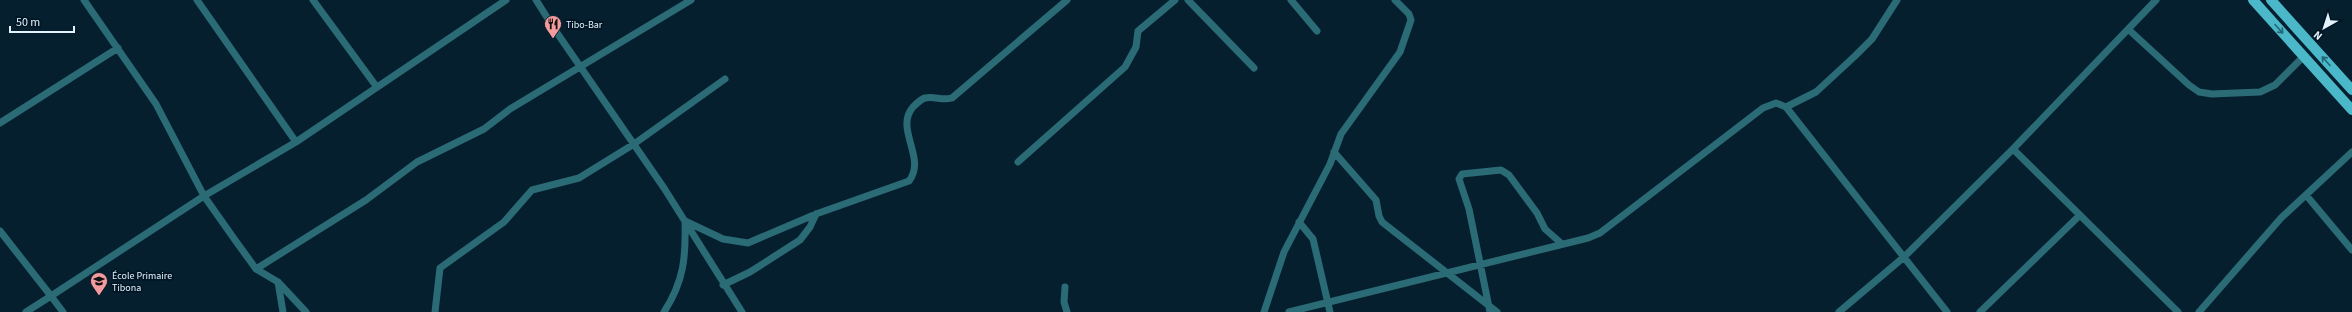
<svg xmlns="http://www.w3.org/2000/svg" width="2352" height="312" viewBox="0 0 2352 312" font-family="'Source Sans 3',sans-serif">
<rect width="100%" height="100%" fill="#061f2e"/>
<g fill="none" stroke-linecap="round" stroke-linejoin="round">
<path stroke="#2a6b76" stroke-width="7" d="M 84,0 L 156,104 L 204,196 L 235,240 L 256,269 L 278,282 L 306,312
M 197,0 L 296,142
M 313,0 L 376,86
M 536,0 L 555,30 L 664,188 L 742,312
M 1188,0 L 1254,68
M 1291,0 L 1317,31
M 2128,29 L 2189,85 L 2199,92 L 2212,94 L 2260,92 L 2275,85 L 2304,56
M 1786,107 L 1816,92 L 1855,56 L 1872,39 L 1897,0
M 0,123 L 118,48
M 2013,149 L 2178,312
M 1334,152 L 1376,200 L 1379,216 L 1382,222 L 1497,312
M 1018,162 L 1125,67 L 1136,47 L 1138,31 L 1175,0
M 2306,195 L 2352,250
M 1299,222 L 1313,239 L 1330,312
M 0,231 L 51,296 L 26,312
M 256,269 L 366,200 L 417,162 L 484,129 L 510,109 L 691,0
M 278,282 L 283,312
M 723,285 L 750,272 L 800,240 L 810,227 L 816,214
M 1065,287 L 1064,302 L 1067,312
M 63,312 L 51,296 L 204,196 L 296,142 L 506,0
M 435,312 L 440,268 L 504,222 L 532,190 L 579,178 L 634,144 L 725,79
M 664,312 C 684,281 686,257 685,221 L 723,239 L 748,243 L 816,214 L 909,181 C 927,158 894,129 913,107 C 916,104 921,99 925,98 C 935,96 942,101 952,98 L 1067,0
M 1264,312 L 1284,252 L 1330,164 L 1341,134 L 1400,52 L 1411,20 L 1409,14 L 1395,0
M 1289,312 L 1588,238 L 1600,233 L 1763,108 L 1776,103 L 1786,107 L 1947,312
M 1490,312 L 1469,209 L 1459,179 L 1462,174 L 1501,170 L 1509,175 L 1537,213 L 1545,229 L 1562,244
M 1839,312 L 1904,257 L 2013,149 L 2156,0
M 1980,312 L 2080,215
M 2199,312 L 2281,218 L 2352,152"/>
<path stroke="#4ab8c9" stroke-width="10" d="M 2253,0 L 2352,110
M 2271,0 L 2352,90"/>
</g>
<defs><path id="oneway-shaft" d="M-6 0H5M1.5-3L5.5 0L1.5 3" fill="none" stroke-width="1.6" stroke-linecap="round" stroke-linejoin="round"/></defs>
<g stroke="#256776">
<use href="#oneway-shaft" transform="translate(2279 29) rotate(48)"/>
<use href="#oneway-shaft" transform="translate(2326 61) rotate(-132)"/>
</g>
<defs>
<symbol id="restaurant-pin" viewBox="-11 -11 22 30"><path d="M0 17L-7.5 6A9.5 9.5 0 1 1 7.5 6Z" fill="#f49b9f" stroke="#001624"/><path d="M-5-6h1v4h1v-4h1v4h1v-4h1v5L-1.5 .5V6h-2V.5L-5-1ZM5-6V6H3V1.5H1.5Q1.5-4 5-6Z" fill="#111"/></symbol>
<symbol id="school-pin" viewBox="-11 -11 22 30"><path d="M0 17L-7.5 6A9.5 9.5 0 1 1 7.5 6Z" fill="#f49b9f" stroke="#001624"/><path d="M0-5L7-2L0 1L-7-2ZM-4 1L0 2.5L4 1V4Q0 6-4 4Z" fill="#111"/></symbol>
</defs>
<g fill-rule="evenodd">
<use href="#restaurant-pin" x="543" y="14" width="20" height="27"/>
<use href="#school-pin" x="89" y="271" width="20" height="27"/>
</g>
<g text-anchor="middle" stroke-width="3.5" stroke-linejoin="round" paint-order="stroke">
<g font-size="10" fill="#e3f2fc" stroke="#001624" text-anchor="start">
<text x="566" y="28">Tibo-Bar</text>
<text x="112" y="279">École Primaire<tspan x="112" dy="12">Tibona</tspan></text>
</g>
</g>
<g transform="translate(2324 28) rotate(219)" stroke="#001624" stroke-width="3" paint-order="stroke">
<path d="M0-3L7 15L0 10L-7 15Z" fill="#e3f2fc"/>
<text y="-6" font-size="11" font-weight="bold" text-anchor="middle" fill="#e3f2fc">N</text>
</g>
<path d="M10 26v6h64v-6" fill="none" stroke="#e3f2fc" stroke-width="2"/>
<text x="16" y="26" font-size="12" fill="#e3f2fc" stroke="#001624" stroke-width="3" paint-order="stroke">50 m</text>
</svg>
